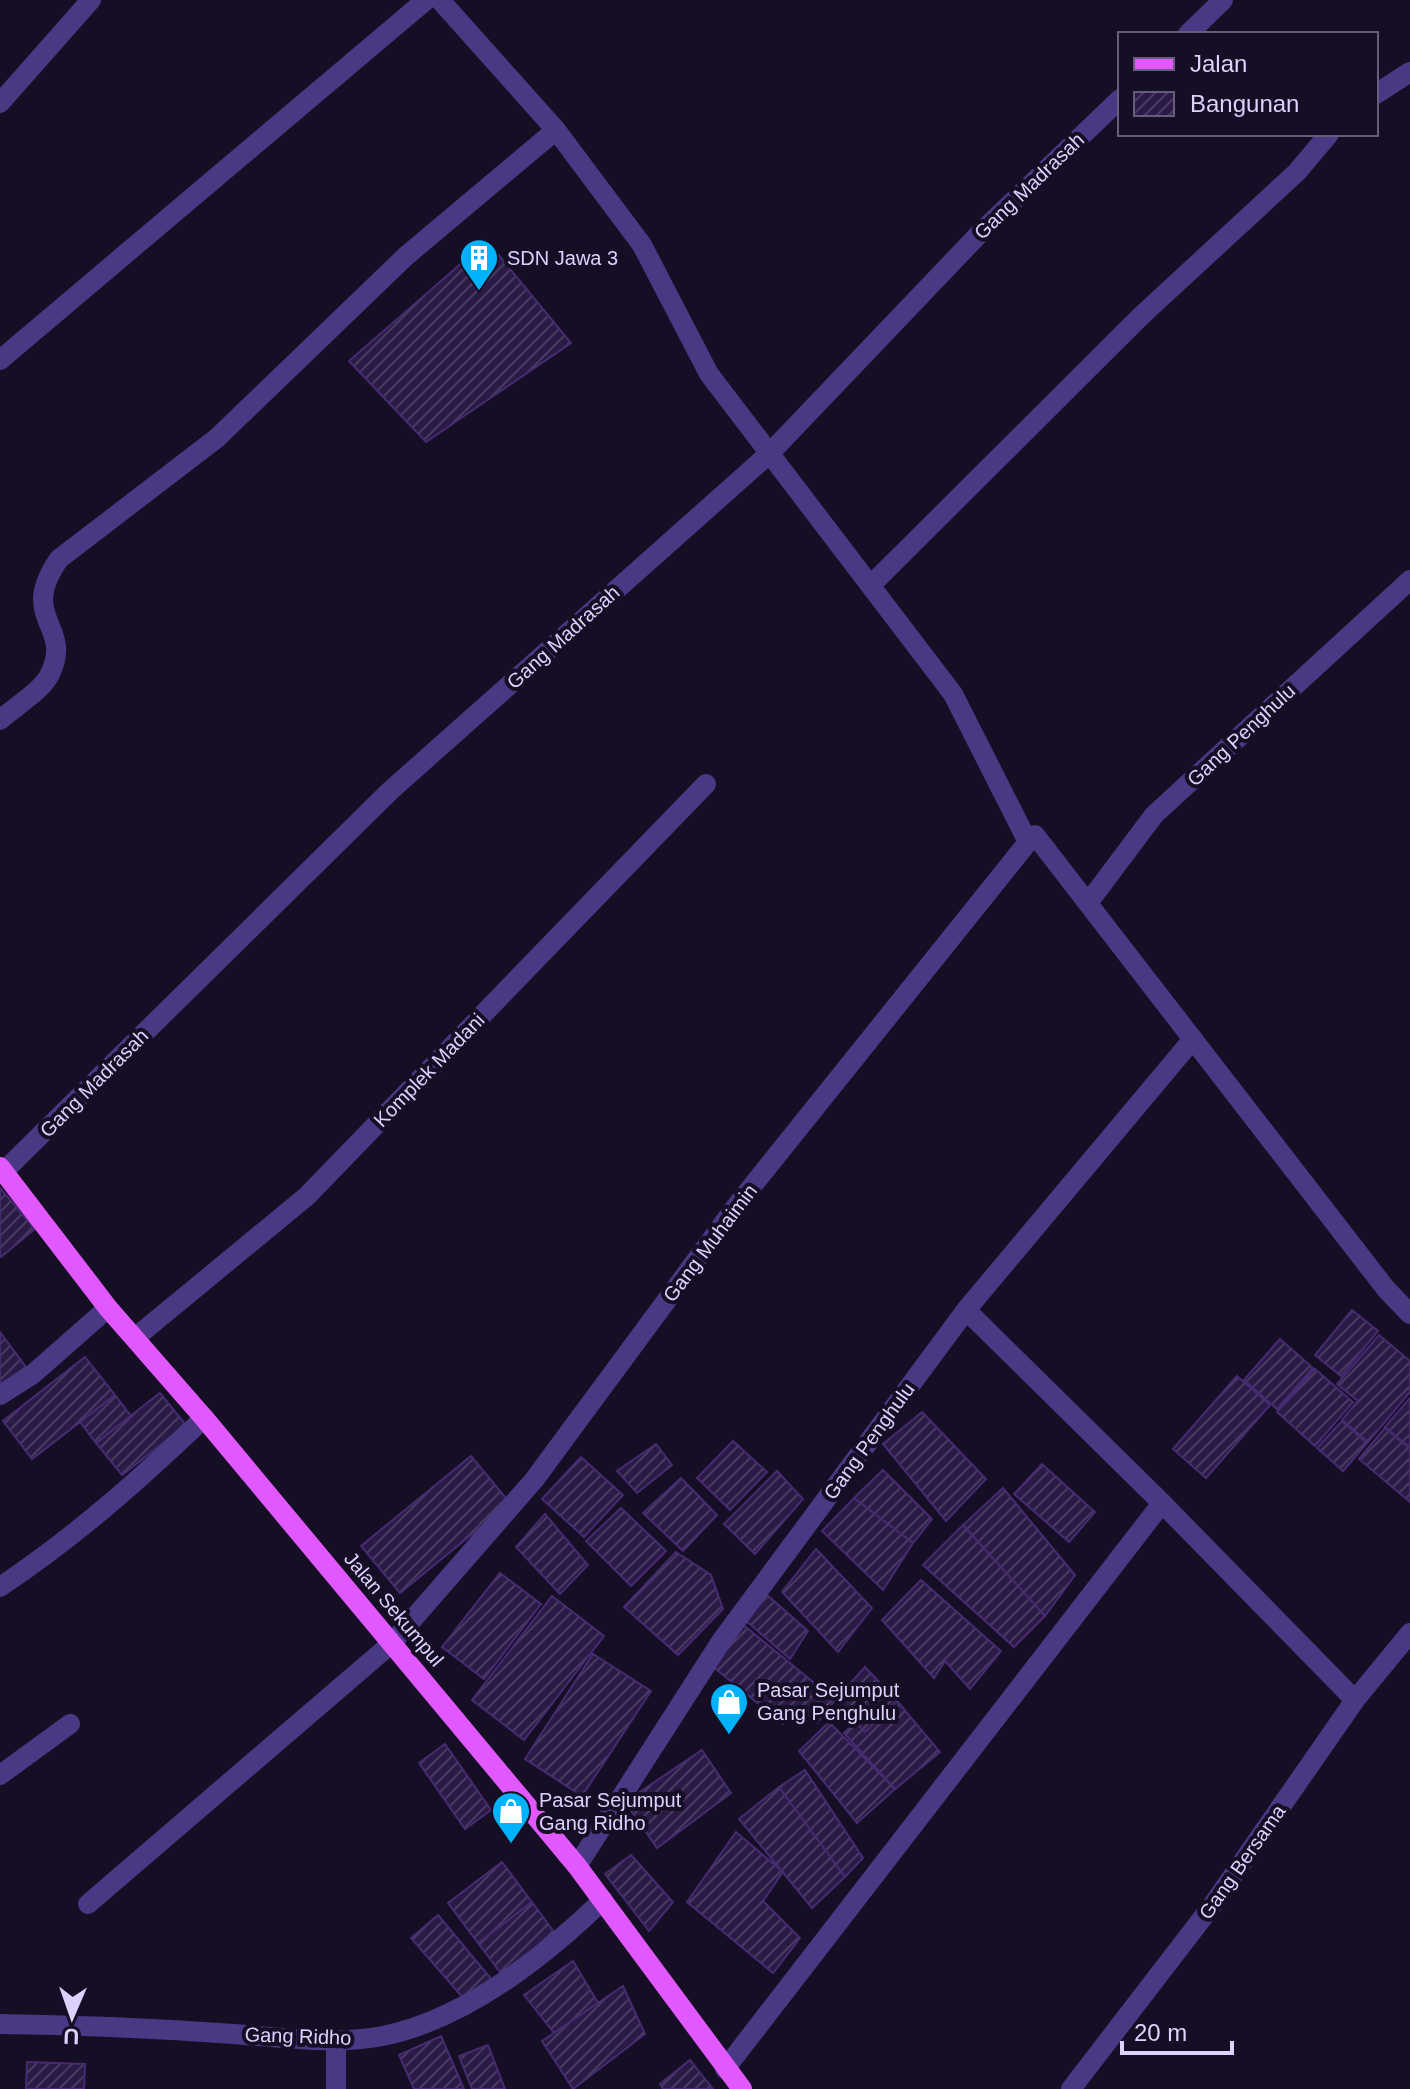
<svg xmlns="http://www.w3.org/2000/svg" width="1410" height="2089" viewBox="0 0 1410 2089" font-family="Arial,sans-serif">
<defs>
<pattern id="building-hatch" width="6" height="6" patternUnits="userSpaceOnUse" patternTransform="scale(2)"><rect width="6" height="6" fill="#2b1a45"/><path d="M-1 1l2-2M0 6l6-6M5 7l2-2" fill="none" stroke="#493a61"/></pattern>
</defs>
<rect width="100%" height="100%" fill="#160e24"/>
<path fill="url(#building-hatch)" stroke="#472b72" stroke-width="2" d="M 487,241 L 571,343 L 426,442 L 349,361 Z
M 0,1188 L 35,1229 L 1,1257 L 0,1256 Z
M 1352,1310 L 1378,1331 L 1341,1376 L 1315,1355 Z
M 0,1332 L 26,1367 L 0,1386 Z
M 1379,1335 L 1410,1361 L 1410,1392 L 1368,1442 L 1342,1420 L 1358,1401 L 1337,1384 Z
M 1280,1339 L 1313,1368 L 1277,1409 L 1244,1380 Z
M 85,1357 L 115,1395 L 32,1459 L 3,1421 Z
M 1315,1369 L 1353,1402 L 1315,1446 L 1277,1412 Z
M 1237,1376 L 1270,1405 L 1206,1478 L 1173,1449 Z
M 160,1393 L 186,1425 L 122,1475 L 96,1443 Z
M 115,1395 L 131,1416 L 96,1443 L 80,1422 Z
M 1410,1398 L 1410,1448 L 1385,1427 Z
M 922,1412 L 986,1479 L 946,1521 L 883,1444 Z
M 1342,1421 L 1367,1443 L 1343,1471 L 1317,1448 Z
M 1385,1428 L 1410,1449 L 1410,1502 L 1359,1459 Z
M 733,1441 L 767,1472 L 730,1510 L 697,1478 Z
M 656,1444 L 672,1465 L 637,1493 L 617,1471 Z
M 471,1456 L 510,1503 L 400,1593 L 361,1546 Z
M 581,1457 L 623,1495 L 584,1537 L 542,1499 Z
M 1042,1464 L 1095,1512 L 1069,1542 L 1014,1494 Z
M 883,1470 L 932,1519 L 913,1543 L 854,1498 Z
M 777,1471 L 803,1499 L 755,1554 L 724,1524 Z
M 681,1478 L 717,1515 L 683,1551 L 643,1513 Z
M 1003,1488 L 1075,1575 L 1045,1616 L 963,1525 Z
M 854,1498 L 913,1543 L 883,1590 L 822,1531 Z
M 621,1508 L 666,1551 L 631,1586 L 586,1541 Z
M 545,1514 L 588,1565 L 560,1594 L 516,1547 Z
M 963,1525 L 1045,1616 L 1014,1647 L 923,1565 Z
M 816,1549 L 872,1608 L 838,1652 L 782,1592 Z
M 676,1552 L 711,1575 L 723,1609 L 678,1655 L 624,1607 Z
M 500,1573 L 541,1604 L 484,1679 L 442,1647 Z
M 921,1580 L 1001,1651 L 970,1689 L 945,1661 L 934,1678 L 882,1620 Z
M 766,1594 L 808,1631 L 790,1659 L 745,1620 Z
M 552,1596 L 604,1636 L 524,1740 L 472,1700 Z
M 741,1623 L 835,1700 L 817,1723 L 798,1706 L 783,1724 L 711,1665 Z
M 593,1654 L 651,1691 L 582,1796 L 525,1759 Z
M 865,1667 L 897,1701 L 865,1732 L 835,1700 Z
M 897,1701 L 940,1752 L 895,1789 L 844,1733 L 855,1722 L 865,1732 Z
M 829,1722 L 895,1789 L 857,1823 L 799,1751 Z
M 445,1744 L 491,1810 L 465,1829 L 419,1763 Z
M 702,1750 L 731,1793 L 657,1848 L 625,1802 Z
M 805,1770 L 863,1858 L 845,1877 L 779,1787 Z
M 779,1787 L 845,1877 L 812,1908 L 739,1819 Z
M 736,1832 L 783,1872 L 763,1901 L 800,1938 L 773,1973 L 687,1902 Z
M 631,1855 L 673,1902 L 649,1931 L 605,1874 Z
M 502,1862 L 532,1902 L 478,1943 L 448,1903 Z
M 532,1902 L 557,1936 L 503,1976 L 478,1943 Z
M 438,1915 L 493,1981 L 464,1999 L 411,1938 Z
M 573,1961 L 598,2003 L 554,2033 L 524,1995 Z
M 623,1986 L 645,2034 L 573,2089 L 542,2041 Z
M 441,2036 L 464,2089 L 414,2089 L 399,2055 Z
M 488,2045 L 505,2089 L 472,2089 L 459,2056 Z
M 690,2060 L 713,2089 L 663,2089 L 660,2084 Z
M 27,2062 L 85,2064 L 84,2089 L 26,2089 Z"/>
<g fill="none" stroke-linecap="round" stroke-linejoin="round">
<path stroke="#493884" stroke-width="20" d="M 440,0 L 556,130 L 642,245 L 709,374 L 953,694 L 1028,842 L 1035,835 L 1386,1289 L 1410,1314
M 1188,34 L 1223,0
M 1376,94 L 1410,72
M 0,103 L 91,0
M 0,360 L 426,0
M 871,585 L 1141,316 L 1297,172 L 1329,134
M 0,720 C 14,707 42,691 50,674 C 74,624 17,620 59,559 L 217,438 L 406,256 L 556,130
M 1088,903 L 1154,815 L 1410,580
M 3,1172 L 390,791 L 770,453 L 981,232 L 1120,99
M 966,1310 L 1162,1503 L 1355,1700
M 136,1337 L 307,1196 L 706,784
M 0,1395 L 33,1374 L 108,1308
M 0,1587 C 76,1536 138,1481 204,1418
M 0,1775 L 70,1724
M 577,1866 L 722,1640 L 966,1310 L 1193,1039
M 88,1904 L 392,1643 L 534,1480 L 737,1205 L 1028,842
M 0,2024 C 73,2025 146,2028 219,2033 C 272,2036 330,2046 383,2036 C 466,2019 544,1957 603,1900
M 336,2041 L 336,2089
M 725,2069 L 1162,1503
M 1071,2089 L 1214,1903 L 1355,1700 L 1410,1633"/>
<path stroke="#e158ff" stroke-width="20" d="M 0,1167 L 108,1308 L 204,1418 L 577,1866 L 742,2089"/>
</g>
<defs>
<symbol id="building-pin" viewBox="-11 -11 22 30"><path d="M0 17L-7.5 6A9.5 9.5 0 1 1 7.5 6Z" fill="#00b2fc" stroke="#160e24"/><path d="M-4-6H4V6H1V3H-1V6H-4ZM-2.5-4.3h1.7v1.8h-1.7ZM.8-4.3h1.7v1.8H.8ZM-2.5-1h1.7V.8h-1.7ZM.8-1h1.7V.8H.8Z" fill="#fff"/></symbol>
<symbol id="shop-pin" viewBox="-11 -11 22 30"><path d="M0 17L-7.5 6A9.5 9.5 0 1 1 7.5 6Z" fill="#00b2fc" stroke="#160e24"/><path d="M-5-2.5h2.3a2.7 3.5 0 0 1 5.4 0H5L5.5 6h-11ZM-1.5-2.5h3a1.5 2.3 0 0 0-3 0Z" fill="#fff"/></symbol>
</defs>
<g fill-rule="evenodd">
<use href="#building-pin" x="457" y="236" width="44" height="60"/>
<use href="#shop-pin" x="707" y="1680" width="44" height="60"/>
<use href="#shop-pin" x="489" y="1789" width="44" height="60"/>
</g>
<g text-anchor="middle" stroke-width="8" stroke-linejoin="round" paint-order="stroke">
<g font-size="20" fill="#dfd1ff" stroke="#160e24">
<text transform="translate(1029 186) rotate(-44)" y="7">Gang Madrasah</text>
<text transform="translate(563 637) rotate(-42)" y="7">Gang Madrasah</text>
<text transform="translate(1241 735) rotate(-43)" y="7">Gang Penghulu</text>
<text transform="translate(429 1070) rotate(-46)" y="7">Komplek Madani</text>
<text transform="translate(94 1083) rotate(-45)" y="7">Gang Madrasah</text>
<text transform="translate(710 1243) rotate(-53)" y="7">Gang Muhaimin</text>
<text transform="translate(869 1441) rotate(-54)" y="7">Gang Penghulu</text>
<text transform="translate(394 1609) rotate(50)" y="7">Jalan Sekumpul</text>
<text transform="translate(1242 1862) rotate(-55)" y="7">Gang Bersama</text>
<text transform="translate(298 2036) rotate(2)" y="7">Gang Ridho</text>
</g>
<g font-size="20" fill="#dfd1ff" stroke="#160e24" text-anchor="start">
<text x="507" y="265">SDN Jawa 3</text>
<text x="757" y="1697">Pasar Sejumput<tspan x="757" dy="23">Gang Penghulu</tspan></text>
<text x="539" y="1807">Pasar Sejumput<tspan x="539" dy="23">Gang Ridho</tspan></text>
</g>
</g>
<rect x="1118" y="32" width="260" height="104" fill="#160e24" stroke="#665c7c" stroke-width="2"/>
<rect x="1134" y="58" width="40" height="12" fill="#e158ff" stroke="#665c7c" stroke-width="2"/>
<text x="1190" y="72" font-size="24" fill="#dfd1ff">Jalan</text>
<rect x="1134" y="92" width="40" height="24" fill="url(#building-hatch)" stroke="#665c7c" stroke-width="2"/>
<text x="1190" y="112" font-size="24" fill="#dfd1ff">Bangunan</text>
<g transform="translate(72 2017) rotate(182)" stroke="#160e24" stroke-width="6" paint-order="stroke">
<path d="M0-6L14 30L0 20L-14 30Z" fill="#dfd1ff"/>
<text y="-12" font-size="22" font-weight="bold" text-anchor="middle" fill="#dfd1ff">U</text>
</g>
<path d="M1122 2041v12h110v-12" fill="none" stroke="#dfd1ff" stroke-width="4"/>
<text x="1134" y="2041" font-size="24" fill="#dfd1ff" stroke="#160e24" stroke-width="6" paint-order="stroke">20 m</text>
</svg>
